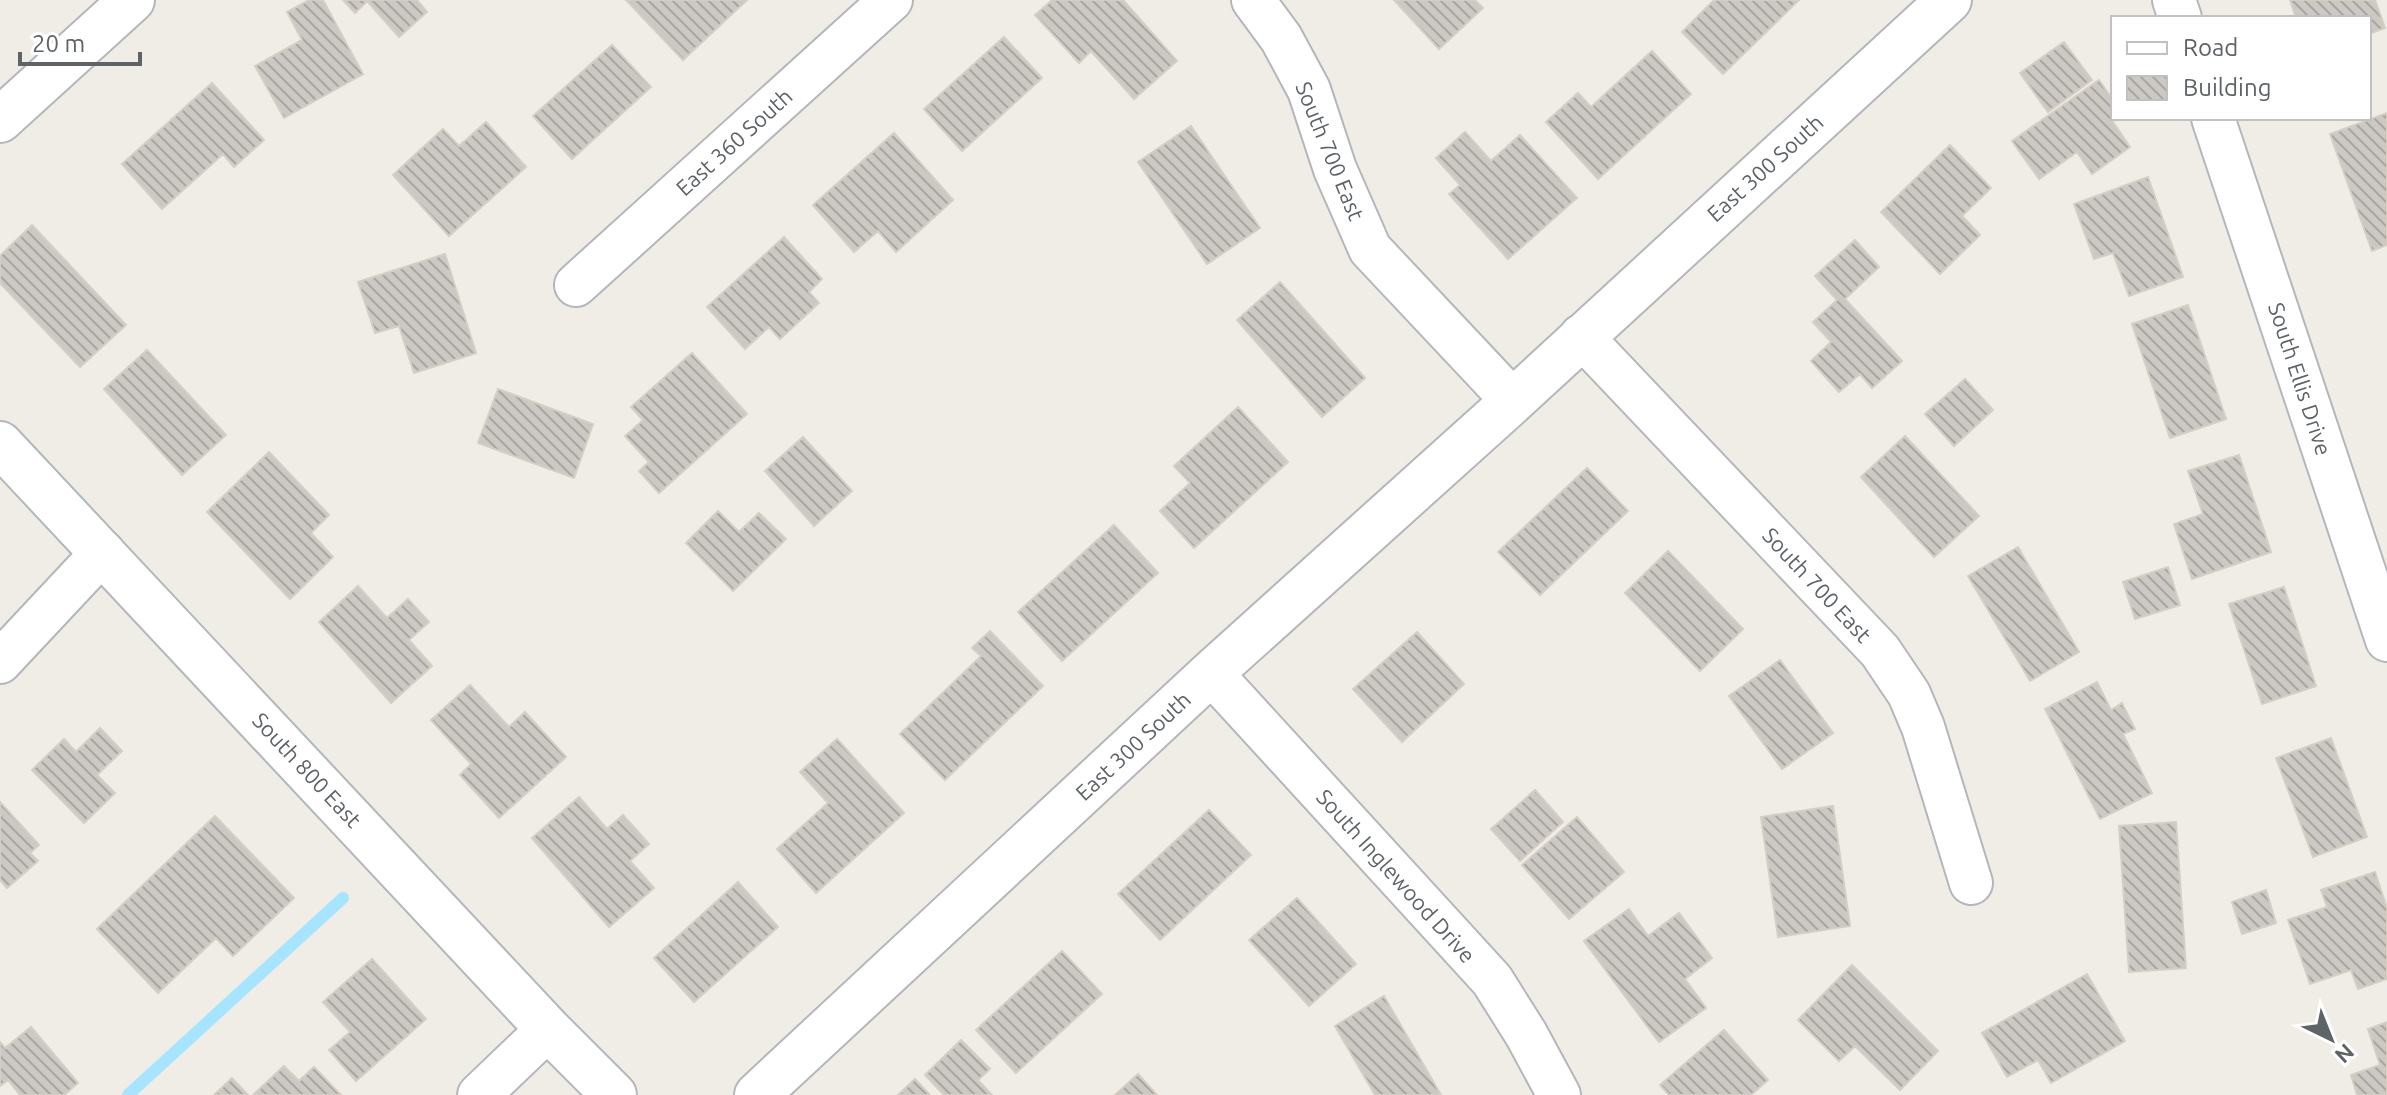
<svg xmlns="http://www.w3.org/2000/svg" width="2387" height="1095" viewBox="0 0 2387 1095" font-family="Ubuntu,sans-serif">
<defs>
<pattern id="building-back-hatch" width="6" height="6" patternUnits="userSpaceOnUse" patternTransform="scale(2)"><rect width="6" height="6" fill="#ccc8c3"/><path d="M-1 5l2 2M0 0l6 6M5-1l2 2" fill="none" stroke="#a9a6a2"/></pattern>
</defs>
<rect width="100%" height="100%" fill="#f0ede6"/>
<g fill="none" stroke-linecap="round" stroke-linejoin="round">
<path stroke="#a7e4ff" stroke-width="12" d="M 128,1095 L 343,898"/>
</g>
<path fill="url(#building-back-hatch)" stroke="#d5cec4" stroke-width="2" d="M 309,0 L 323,0 L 363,74 L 284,118 L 255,66 L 302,40 L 287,12 Z
M 343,0 L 417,0 L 427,12 L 399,37 L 367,1 L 355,13 Z
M 626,0 L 747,0 L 683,60 Z
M 1052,0 L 1123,0 L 1177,61 L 1134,99 L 1091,51 L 1079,63 L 1035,15 Z
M 1394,0 L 1475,0 L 1483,8 L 1439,49 Z
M 1714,0 L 1799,0 L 1723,74 L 1682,32 Z
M 2290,0 L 2375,0 L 2385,28 L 2369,34 L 2369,18 L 2296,18 Z
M 1004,37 L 1042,78 L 962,151 L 924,109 Z
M 2064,42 L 2092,80 L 2048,112 L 2020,73 Z
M 612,45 L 651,87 L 572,159 L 533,116 Z
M 1652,51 L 1691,94 L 1598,179 L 1546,122 L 1578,93 L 1591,107 Z
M 2099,80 L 2113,100 L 2113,117 L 2111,119 L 2130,147 L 2092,174 L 2077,152 L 2039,179 L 2012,141 Z
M 212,83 L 264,140 L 234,167 L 223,154 L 162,209 L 122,164 Z
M 2387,113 L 2387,245 L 2372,251 L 2330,134 Z
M 486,122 L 526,167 L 449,236 L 393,175 L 443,129 L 459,146 Z
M 1191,126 L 1260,228 L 1207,264 L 1138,162 Z
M 1465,132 L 1491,161 L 1520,135 L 1577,198 L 1508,259 L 1449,194 L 1460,185 L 1436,158 Z
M 894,133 L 953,200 L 896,252 L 878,231 L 854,252 L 813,205 Z
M 1950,145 L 1991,188 L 1962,216 L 1980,235 L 1940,274 L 1881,212 Z
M 2148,177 L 2183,277 L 2129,296 L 2113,253 L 2094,259 L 2074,204 Z
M 32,225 L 126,325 L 80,367 L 0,283 L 0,256 Z
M 784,237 L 822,279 L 809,292 L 819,303 L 780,339 L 769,327 L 745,349 L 707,307 Z
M 1855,240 L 1879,267 L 1845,299 L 1902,361 L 1872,388 L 1860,374 L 1839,392 L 1811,361 L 1831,342 L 1813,322 L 1837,300 L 1815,276 Z
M 445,254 L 476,353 L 414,373 L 399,326 L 375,333 L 358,282 Z
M 1280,282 L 1365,378 L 1322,417 L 1237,320 Z
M 2188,305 L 2226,419 L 2170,438 L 2132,324 Z
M 147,350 L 226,435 L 182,475 L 104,389 Z
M 692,353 L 747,414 L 659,493 L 639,471 L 649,462 L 625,436 L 643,420 L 631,407 Z
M 1965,379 L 1993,410 L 1954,446 L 1925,414 Z
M 498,389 L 593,424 L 574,478 L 478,443 Z
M 1238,407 L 1288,462 L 1194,548 L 1160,511 L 1190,483 L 1174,466 Z
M 1905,436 L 1979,516 L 1934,557 L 1861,477 Z
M 803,437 L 852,491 L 814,526 L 765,471 Z
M 269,452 L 329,515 L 311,533 L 333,557 L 290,599 L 207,512 Z
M 2239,455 L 2271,552 L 2192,579 L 2174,524 L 2203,514 L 2188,471 Z
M 1587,468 L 1628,511 L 1540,595 L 1498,552 Z
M 718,511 L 739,532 L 759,513 L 786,539 L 733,591 L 686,543 Z
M 1114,525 L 1158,573 L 1062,661 L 1018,612 Z
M 2018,547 L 2079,652 L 2030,681 L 1968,576 Z
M 1668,551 L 1743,629 L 1700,671 L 1625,593 Z
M 2168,567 L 2180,605 L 2135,619 L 2123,582 Z
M 358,586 L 387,618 L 408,599 L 429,622 L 409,640 L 432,666 L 391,703 L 319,622 Z
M 2284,587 L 2316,686 L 2262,704 L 2229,604 Z
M 990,631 L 1043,686 L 945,780 L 900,734 L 981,656 L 972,648 Z
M 1417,632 L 1464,684 L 1402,742 L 1353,689 Z
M 1780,660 L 1833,733 L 1782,769 L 1729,696 Z
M 2097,682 L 2111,710 L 2122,703 L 2135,729 L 2123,734 L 2152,793 L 2100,819 L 2045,709 Z
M 470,685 L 509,727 L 525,712 L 566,757 L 499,818 L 460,775 L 471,764 L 431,720 Z
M 100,728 L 122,751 L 97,775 L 115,793 L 84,823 L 32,770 L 64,739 L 76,752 Z
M 2331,738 L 2367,837 L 2313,857 L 2276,758 Z
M 837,739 L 904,813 L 816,893 L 777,849 L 828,803 L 800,772 Z
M 1535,790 L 1563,822 L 1520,861 L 1491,829 Z
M 579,797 L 607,829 L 623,815 L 649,844 L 630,861 L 654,888 L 609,927 L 532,838 Z
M 0,802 L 39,845 L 30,853 L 38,861 L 7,888 L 0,880 Z
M 1833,806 L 1850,926 L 1778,937 L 1761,817 Z
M 1209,810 L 1251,855 L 1160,940 L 1118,894 Z
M 215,816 L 294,898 L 233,956 L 216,938 L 158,993 L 97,929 Z
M 1577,817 L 1624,872 L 1569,919 L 1522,865 Z
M 2176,822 L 2186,968 L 2129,972 L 2119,826 Z
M 2375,872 L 2387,908 L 2387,979 L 2358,989 L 2351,970 L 2310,984 L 2288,920 L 2327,907 L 2321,890 Z
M 738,882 L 778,927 L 694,1002 L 654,958 Z
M 2266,890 L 2276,923 L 2242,934 L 2232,902 Z
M 1297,898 L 1356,964 L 1309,1006 L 1249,940 Z
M 1629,909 L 1648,936 L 1679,913 L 1712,958 L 1685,979 L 1706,1008 L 1659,1042 L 1584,941 Z
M 1062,951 L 1102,994 L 1016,1073 L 976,1030 Z
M 372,959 L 426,1019 L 356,1081 L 329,1050 L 350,1032 L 323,1002 Z
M 1852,965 L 1938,1051 L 1900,1090 L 1855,1046 L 1839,1061 L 1798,1020 Z
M 2087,974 L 2125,1041 L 2051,1083 L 2038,1060 L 2007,1077 L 1982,1033 Z
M 1384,996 L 1441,1095 L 1375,1095 L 1335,1026 Z
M 2387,1022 L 2387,1095 L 2357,1095 L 2351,1075 L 2380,1065 L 2368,1029 Z
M 31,1027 L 78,1083 L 64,1095 L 20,1095 L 8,1080 L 0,1086 L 0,1042 L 5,1048 Z
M 1724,1030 L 1768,1080 L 1751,1095 L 1669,1095 L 1660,1085 Z
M 961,1040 L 990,1069 L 978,1080 L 992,1095 L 944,1095 L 925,1075 Z
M 284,1066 L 299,1081 L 314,1067 L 341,1095 L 253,1095 Z
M 1138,1074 L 1157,1095 L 1115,1095 Z
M 232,1078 L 248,1095 L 214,1095 Z
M 915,1079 L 930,1095 L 898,1095 Z"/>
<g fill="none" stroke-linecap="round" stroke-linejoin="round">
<defs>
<path id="minor" d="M 1253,0 L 1281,38 L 1309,90 L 1335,169 L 1370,249 L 1513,401
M 2174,0 L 2180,18
M 2213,118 L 2387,640
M 576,285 L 891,0
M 1581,336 L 1880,651 L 1909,694 L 1923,727 L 1971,883
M 0,662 L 103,552
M 1211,673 L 1492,980 L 1526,1034 L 1559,1095
M 479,1095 L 548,1029"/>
<path id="tertiary" d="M 0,120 L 132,0
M 757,1095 L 1211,673 L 1513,401 L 1949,0"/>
<path id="secondary" d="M 0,444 L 548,1029 L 614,1095"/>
</defs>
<use href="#minor" stroke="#b3b7bb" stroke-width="46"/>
<use href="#tertiary" stroke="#b3b7bb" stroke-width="48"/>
<use href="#secondary" stroke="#b2b7bb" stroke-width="48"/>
<use href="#minor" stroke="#fff" stroke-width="42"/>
<use href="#tertiary" stroke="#fff" stroke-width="44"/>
<use href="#secondary" stroke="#fff" stroke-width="44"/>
</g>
<g text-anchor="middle" stroke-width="6" stroke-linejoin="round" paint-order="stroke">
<g font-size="22" fill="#5e6367" stroke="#fff">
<text transform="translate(734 142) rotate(-42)" y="8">East 360 South</text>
<text transform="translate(1330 151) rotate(68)" y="8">South 700 East</text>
<text transform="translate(1765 168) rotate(-42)" y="8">East 300 South</text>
<text transform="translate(2300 379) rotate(72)" y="8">South Ellis Drive</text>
<text transform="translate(1817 585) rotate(47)" y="8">South 700 East</text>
<text transform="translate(1133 746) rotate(-43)" y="8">East 300 South</text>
<text transform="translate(307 770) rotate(47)" y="8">South 800 East</text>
<text transform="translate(1396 876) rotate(48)" y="8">South Inglewood Drive</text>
</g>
</g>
<rect x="2111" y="16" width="260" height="104" fill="#ffffff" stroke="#bfc1c2" stroke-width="2"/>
<rect x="2127" y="42" width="40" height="12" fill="#ffffff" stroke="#bfc1c2" stroke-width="2"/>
<text x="2183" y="56" font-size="24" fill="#5e6367">Road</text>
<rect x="2127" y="76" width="40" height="24" fill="url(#building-back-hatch)" stroke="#bfc1c2" stroke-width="2"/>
<text x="2183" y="96" font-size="24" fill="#5e6367">Building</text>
<g transform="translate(2331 1039) rotate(137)" stroke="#ffffff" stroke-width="6" paint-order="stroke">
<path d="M0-6L14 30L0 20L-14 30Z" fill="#5e6367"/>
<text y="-12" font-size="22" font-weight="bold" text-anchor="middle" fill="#5e6367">N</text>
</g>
<path d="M20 52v12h120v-12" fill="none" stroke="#5e6367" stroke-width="4"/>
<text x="32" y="52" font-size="24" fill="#5e6367" stroke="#ffffff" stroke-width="6" paint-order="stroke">20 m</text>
</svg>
